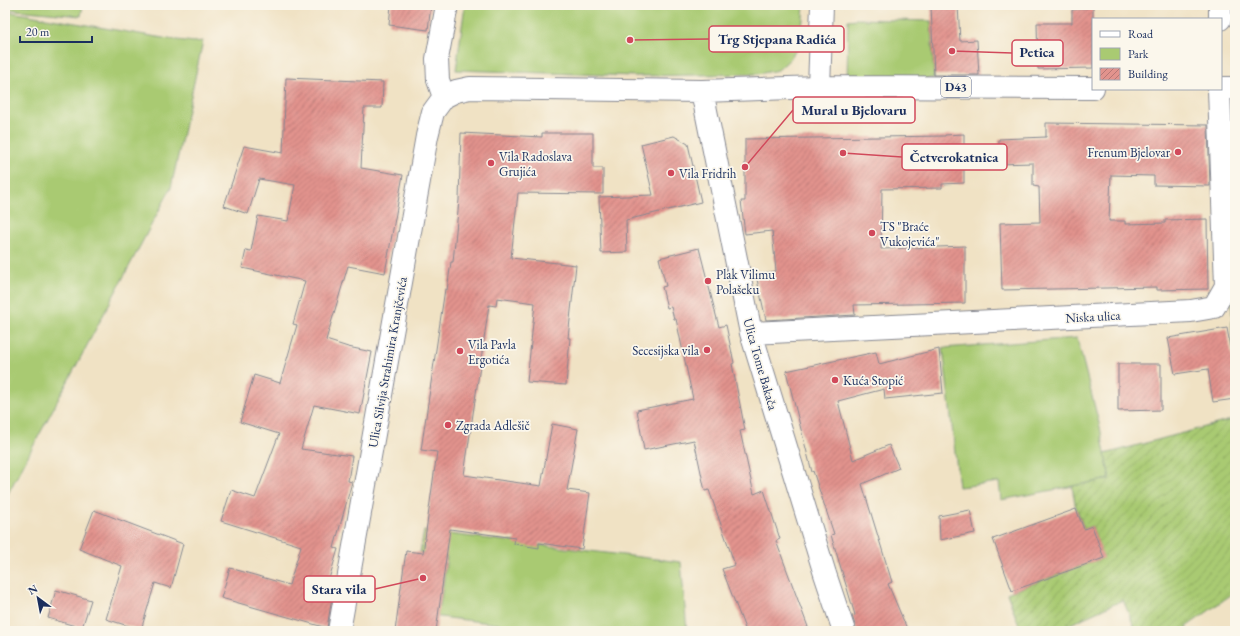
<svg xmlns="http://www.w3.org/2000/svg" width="1240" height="636" viewBox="0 0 1240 636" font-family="'EB Garamond',serif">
<defs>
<pattern id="garden-furrows" width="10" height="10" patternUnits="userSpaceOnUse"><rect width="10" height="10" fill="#a9ca72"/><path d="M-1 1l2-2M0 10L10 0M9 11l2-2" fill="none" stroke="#89a461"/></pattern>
<pattern id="building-hatch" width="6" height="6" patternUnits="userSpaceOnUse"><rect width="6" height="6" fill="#e2938d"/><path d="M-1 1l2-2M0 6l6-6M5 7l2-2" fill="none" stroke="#b67876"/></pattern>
</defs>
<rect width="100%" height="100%" fill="#fbf7ec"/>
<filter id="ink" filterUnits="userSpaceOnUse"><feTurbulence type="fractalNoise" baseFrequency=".025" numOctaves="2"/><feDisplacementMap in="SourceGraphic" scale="8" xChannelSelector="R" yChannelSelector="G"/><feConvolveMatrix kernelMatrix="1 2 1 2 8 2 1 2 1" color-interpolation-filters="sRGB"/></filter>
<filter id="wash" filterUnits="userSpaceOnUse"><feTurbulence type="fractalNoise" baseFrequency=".012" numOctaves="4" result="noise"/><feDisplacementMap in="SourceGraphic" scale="16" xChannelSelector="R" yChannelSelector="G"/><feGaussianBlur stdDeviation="0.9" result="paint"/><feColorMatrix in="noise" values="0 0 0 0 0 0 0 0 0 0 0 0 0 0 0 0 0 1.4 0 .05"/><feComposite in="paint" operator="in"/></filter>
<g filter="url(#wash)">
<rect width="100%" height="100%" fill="#f0e2c4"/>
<path fill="#a9ca72" stroke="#627c68" d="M 5,5 L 83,5 L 81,16 L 5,9 Z
M 465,5 L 804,5 L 802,30 L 797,49 L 789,60 L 778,70 L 758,74 L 636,76 L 456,70 Z
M 5,11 L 169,39 L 194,42 L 203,41 L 171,188 L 5,499 Z
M 856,19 L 931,21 L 934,78 L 847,87 L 848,20 Z
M 1077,338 L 1100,427 L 1110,479 L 1001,500 L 999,482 L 959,487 L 943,348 Z
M 424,531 L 681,562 L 687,631 L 556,631 L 416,614 L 417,603 L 440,606 L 447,557 L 420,552 Z"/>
<path fill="url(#garden-furrows)" stroke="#627c68" d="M 1232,290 L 1235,290 L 1235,357 L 1232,340 Z
M 1235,419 L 1235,592 L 1186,627 L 1188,631 L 1136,631 L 1123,600 L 1055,631 L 1021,631 L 1007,593 L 1103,558 L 1092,526 L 1084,529 L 1075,504 L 1072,486 L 1110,479 L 1105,454 Z"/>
<g id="blocks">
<path fill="url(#building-hatch)" d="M 391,5 L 431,5 L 428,30 L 389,25 Z
M 958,5 L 960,41 L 977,40 L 979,75 L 934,75 L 931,6 Z
M 1093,7 L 1093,68 L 1038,69 L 1037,23 L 1072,23 L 1072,10 Z
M 286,78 L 383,82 L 382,108 L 364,108 L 361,168 L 403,175 L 385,273 L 348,266 L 326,340 L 348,347 L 372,352 L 360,414 L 314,405 L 301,449 L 352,456 L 348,481 L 352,482 L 334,548 L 338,549 L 326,589 L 333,591 L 327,628 L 221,598 L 230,568 L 289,585 L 301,546 L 221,521 L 231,490 L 255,498 L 279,434 L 240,422 L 254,375 L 280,383 L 297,325 L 293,324 L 305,281 L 242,268 L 246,250 L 251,251 L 258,216 L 288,221 L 295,185 L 259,179 L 248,214 L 224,206 L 244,146 L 283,153 Z
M 1046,123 L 1208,125 L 1210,186 L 1154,185 L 1154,176 L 1111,175 L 1109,221 L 1125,221 L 1125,224 L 1165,223 L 1165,220 L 1207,219 L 1208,289 L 1157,290 L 1157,287 L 1002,290 L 1000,223 L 1040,222 L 1039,187 L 1033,186 L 1033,163 L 999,164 L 999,139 L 1046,137 Z
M 1233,125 L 1235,125 L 1235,186 Z
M 461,133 L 542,137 L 542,133 L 593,133 L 593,168 L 603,168 L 603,194 L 518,193 L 511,258 L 576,265 L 568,338 L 570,338 L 566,385 L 527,382 L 535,303 L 497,298 L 496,306 L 489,305 L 464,475 L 541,486 L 552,424 L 578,429 L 567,490 L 590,493 L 582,549 L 539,543 L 539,548 L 514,544 L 515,538 L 450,529 L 436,631 L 395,631 L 406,551 L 423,553 L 437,452 L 421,450 L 445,289 L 447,290 L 451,262 L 453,262 L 459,200 Z
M 964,134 L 964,183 L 942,184 L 942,188 L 882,189 L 881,249 L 965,246 L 965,303 L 854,305 L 855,315 L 766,320 L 756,275 L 776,271 L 772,231 L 745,234 L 741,201 L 745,201 L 745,139 L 945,136 L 945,135 Z
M 674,136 L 688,144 L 701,202 L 626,220 L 627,252 L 601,253 L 599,197 L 653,195 L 641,144 Z
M 699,248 L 719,327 L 726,325 L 734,363 L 732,364 L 745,430 L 740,431 L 754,494 L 764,490 L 780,539 L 776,541 L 808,627 L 797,631 L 746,631 L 722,569 L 735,565 L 709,490 L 705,491 L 694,440 L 644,450 L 637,410 L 693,399 L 676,319 L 674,319 L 671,307 L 667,308 L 662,287 L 666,286 L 659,258 Z
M 1227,328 L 1235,372 L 1235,399 L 1213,402 L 1208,369 L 1175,374 L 1168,338 Z
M 939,349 L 943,393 L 885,399 L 884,389 L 838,401 L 853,460 L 889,445 L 899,468 L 862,484 L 892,582 L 888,584 L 908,631 L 857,631 L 852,616 L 855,615 L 831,535 L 834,534 L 813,471 L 812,472 L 786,371 L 876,352 L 879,364 Z
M 1118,364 L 1161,364 L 1161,410 L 1118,411 Z
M 1076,509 L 1084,529 L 1092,526 L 1104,558 L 1012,591 L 993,539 Z
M 94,510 L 183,544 L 171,588 L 155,583 L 141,630 L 106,619 L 122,566 L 79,549 Z
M 970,510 L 975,533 L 940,540 L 939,516 Z
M 56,590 L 91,600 L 82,628 L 48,618 Z"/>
</g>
</g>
<g filter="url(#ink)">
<use href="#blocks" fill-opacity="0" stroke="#868891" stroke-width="1"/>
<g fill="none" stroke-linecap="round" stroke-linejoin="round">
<defs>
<path id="minor" d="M 1220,19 L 1220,5
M 702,91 L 751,333 L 825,574 L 844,631
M 444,97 L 456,91 L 470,88 L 702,91 L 819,87
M 444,97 L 438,80 L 437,59 L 447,5
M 751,333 L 1191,311 L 1214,307 L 1226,286 L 1219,89
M 339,631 L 427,136 L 433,112 L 444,97"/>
<path id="major" d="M 822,5 L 819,87 L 1093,88
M 1221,88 L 1235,88"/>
</defs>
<use href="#minor" stroke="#868891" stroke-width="24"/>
<use href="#major" stroke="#868891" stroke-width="24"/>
<use href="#minor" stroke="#fff" stroke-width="22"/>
<use href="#major" stroke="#fff" stroke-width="22"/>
</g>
</g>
<g fill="#d1495b" stroke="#fbf7ec" stroke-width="1.5">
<circle cx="1178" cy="152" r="4"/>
<circle cx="491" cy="163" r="4"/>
<circle cx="671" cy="173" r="4"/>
<circle cx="872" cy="233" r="4"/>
<circle cx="708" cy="281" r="4"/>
<circle cx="707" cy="350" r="4"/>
<circle cx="460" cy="351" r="4"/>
<circle cx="835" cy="380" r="4"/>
<circle cx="448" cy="425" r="4"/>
</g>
<g text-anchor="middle" stroke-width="3.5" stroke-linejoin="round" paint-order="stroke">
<rect fill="#fbf7ec" stroke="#5e6b89" stroke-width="1" x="941" y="77" width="30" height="20" rx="3"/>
<g font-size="12" font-weight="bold" fill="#1b2f5e">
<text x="956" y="91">D43</text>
</g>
<g font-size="13" fill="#1b2f5e" stroke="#fbf7ec" text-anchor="start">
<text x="1170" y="157" text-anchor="end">Frenum Bjelovar</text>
<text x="499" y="161">Vila Radoslava<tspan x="499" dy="15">Grujića</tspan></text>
<text x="679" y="178">Vila Fridrih</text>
<text x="880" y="231">TS "Braće<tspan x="880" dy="15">Vukojevića"</tspan></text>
<text x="716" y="279">Plak Vilimu<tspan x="716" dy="15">Polašeku</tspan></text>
<text x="468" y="349">Vila Pavla<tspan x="468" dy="15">Ergotića</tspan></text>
<text x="699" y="355" text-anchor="end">Secesijska vila</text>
<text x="843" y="385">Kuća Stopić</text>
<text x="456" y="430">Zgrada Adlešič</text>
</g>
<g font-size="13" fill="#1b2f5e" stroke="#fbf7ec">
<text transform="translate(1093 316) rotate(-3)" y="5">Niska ulica</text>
<text transform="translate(387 362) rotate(-80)" y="5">Ulica Silvija Strahimira Kranjčevića</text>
<text transform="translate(761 364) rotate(74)" y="5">Ulica Tome Bakača</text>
</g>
</g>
<path fill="none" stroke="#d1495b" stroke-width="1.5" d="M630 40L709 39M952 51L1012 53M745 167L793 110M843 153L902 157M423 578L375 589"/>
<g fill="#d1495b" stroke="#fbf7ec" stroke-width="1.5">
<circle cx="630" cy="40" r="4"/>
<circle cx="952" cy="51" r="4"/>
<circle cx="745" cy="167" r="4"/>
<circle cx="843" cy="153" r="4"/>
<circle cx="423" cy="578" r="4"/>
</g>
<g fill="#fbf7ec" stroke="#d1495b" stroke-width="1.5">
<rect x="709" y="26" width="135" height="26" rx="4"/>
<rect x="1012" y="40" width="51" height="26" rx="4"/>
<rect x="793" y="97" width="122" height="26" rx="4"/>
<rect x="902" y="144" width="105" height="26" rx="4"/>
<rect x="304" y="576" width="71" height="26" rx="4"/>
</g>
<g font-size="14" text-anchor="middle" font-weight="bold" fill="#1b2f5e">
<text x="777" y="44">Trg Stjepana Radića</text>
<text x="1037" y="57">Petica</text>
<text x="854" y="115">Mural u Bjelovaru</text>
<text x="954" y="162">Četverokatnica</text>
<text x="339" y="594">Stara vila</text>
</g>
<rect width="1240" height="636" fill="none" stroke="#fbf7ec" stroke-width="20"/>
<rect x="1092" y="18" width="130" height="72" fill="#fbf7ec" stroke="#a1a7b3"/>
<rect x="1100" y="31" width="20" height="6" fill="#ffffff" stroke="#a1a7b3"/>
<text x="1128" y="38" font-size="12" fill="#1b2f5e">Road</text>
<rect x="1100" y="48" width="20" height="12" fill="#a9ca72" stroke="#a1a7b3"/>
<text x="1128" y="58" font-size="12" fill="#1b2f5e">Park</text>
<rect x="1100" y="68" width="20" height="12" fill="url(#building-hatch)" stroke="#a1a7b3"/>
<text x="1128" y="78" font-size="12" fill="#1b2f5e">Building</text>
<g transform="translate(38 598) rotate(328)" stroke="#fbf7ec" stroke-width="3" paint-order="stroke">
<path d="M0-3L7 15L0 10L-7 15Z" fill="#1b2f5e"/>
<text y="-6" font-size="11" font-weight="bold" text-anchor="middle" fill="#1b2f5e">N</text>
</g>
<path d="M20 36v6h72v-6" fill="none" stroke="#1b2f5e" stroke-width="2"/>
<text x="26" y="36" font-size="12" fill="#1b2f5e" stroke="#fbf7ec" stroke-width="3" paint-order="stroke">20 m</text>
</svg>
